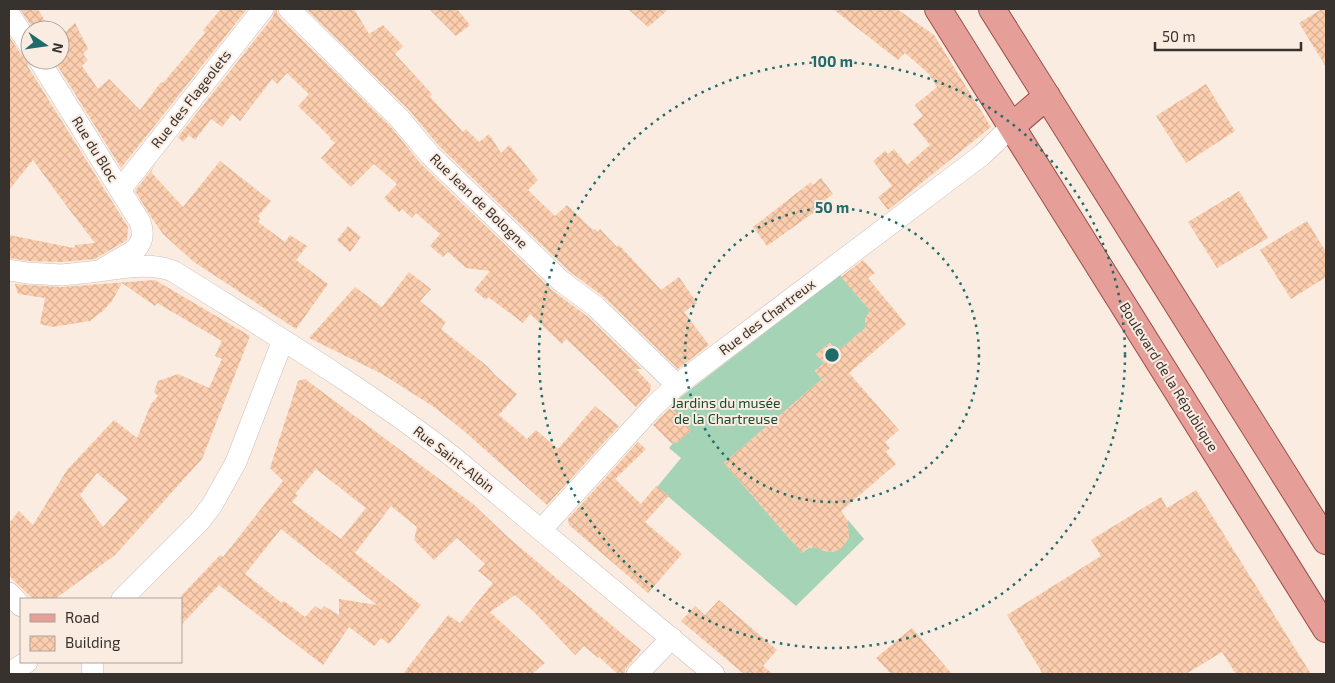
<svg xmlns="http://www.w3.org/2000/svg" width="1335" height="683" viewBox="0 0 1335 683" font-family="'Exo 2',sans-serif">
<defs>
<pattern id="building-cross-hatch" width="8" height="8" patternUnits="userSpaceOnUse" patternTransform="scale(1.25)"><rect width="8" height="8" fill="#fcceae"/><path d="M0 0l8 8M0 8l8-8" fill="none" stroke="#d9b196"/></pattern>
</defs>
<rect width="100%" height="100%" fill="#fbece2"/>
<path fill="#a5d3b6" d="M 840,275 L 874,315 L 867,315 L 865,320 L 872,323 L 837,352 L 830,343 L 816,354 L 824,363 L 815,371 L 822,379 L 724,463 L 802,553 L 810,547 L 811,548 L 815,545 C 828,557 841,553 849,537 L 845,523 L 848,520 L 864,539 L 796,606 L 657,487 L 681,458 L 669,448 L 675,441 L 677,443 L 691,430 L 669,406 Z"/>
<path fill="url(#building-cross-hatch)" fill-rule="evenodd" d="M 20,9 L 38,9 L 50,30 L 34,30 Z
M 221,9 L 247,9 L 121,168 L 54,60 L 60,60 L 60,37 L 75,23 L 88,49 L 83,54 L 88,60 L 82,66 L 98,89 L 109,79 L 140,110 L 161,82 L 163,83 L 205,33 L 203,30 Z
M 275,9 L 277,9 L 277,13 L 280,18 L 391,127 L 421,164 L 552,290 L 588,317 L 642,369 L 636,369 L 651,385 L 650,392 L 636,407 L 601,372 L 566,339 L 562,344 L 530,314 L 523,323 L 488,297 L 486,300 L 474,290 L 490,271 L 466,268 L 448,252 L 443,257 L 430,246 L 440,234 L 416,213 L 412,218 L 402,209 L 399,212 L 384,198 L 397,184 L 374,164 L 351,187 L 321,158 L 335,143 L 330,139 L 331,138 L 298,106 L 309,94 L 287,73 L 277,84 L 272,79 L 240,121 L 232,114 L 222,127 L 211,119 L 195,140 L 189,135 L 183,142 L 178,137 L 273,17 Z
M 306,9 L 354,9 L 369,34 L 383,25 L 403,46 L 395,54 L 432,94 L 430,97 L 463,132 L 466,129 L 479,142 L 489,134 L 501,153 L 509,145 L 538,180 L 528,190 L 555,216 L 567,205 L 593,230 L 595,229 L 598,232 L 600,229 L 617,247 L 619,245 L 661,290 L 679,277 L 697,303 L 684,312 L 709,345 L 678,369 L 605,298 L 569,271 L 439,146 L 409,110 Z
M 429,9 L 457,9 L 470,25 L 456,36 Z
M 628,9 L 669,9 L 648,27 Z
M 833,9 L 897,9 L 934,35 L 991,127 L 888,210 L 878,197 L 892,186 L 873,161 L 885,151 L 888,154 L 894,149 L 907,165 L 930,145 L 913,124 L 923,116 L 915,105 L 937,87 L 928,73 L 905,53 L 898,60 Z
M 1322,9 L 1326,9 L 1326,67 L 1299,23 Z
M 9,36 L 20,53 L 24,57 L 27,58 L 28,67 L 128,227 L 127,240 L 95,259 L 62,262 L 28,261 L 9,258 L 9,235 L 74,248 L 75,245 L 95,243 L 68,208 L 33,160 L 9,190 Z
M 1206,84 L 1235,131 L 1186,163 L 1156,116 Z
M 220,161 L 271,201 L 258,216 L 260,219 L 258,222 L 285,242 L 290,235 L 307,246 L 296,260 L 328,284 L 296,329 L 194,262 L 163,234 L 153,220 L 135,191 L 155,165 L 151,172 L 183,207 Z
M 821,178 L 833,194 L 825,200 L 827,203 L 767,246 L 753,227 L 811,182 L 813,185 Z
M 1239,191 L 1268,238 L 1217,268 L 1188,222 Z
M 1307,221 L 1326,252 L 1326,277 L 1291,299 L 1260,250 Z
M 348,226 L 361,237 L 350,252 L 337,240 Z
M 863,260 L 875,273 L 868,278 L 906,324 L 849,373 L 899,430 L 885,442 L 890,448 L 886,452 L 896,464 L 841,511 L 848,521 L 849,537 L 845,544 L 841,549 L 835,551 L 829,552 L 810,546 L 802,553 L 724,463 L 822,379 L 815,371 L 824,363 L 816,354 L 830,343 L 837,352 L 865,328 L 865,319 L 870,310 L 841,277 Z
M 409,272 L 431,289 L 420,301 L 446,322 L 441,329 L 487,366 L 495,375 L 517,394 L 499,415 L 527,439 L 536,430 L 558,449 L 595,406 L 619,426 L 547,505 L 464,431 L 434,407 L 382,374 L 309,338 L 355,287 L 382,307 Z
M 155,280 L 250,336 L 202,459 L 115,555 L 55,599 L 33,599 L 9,576 L 9,523 L 19,511 L 33,525 L 67,470 L 114,420 L 137,438 L 151,404 L 158,396 L 154,392 L 158,381 L 178,374 L 209,388 L 222,359 L 215,356 L 222,341 L 157,303 L 155,306 L 122,283 L 112,301 L 104,310 L 90,321 L 52,327 L 40,324 L 45,298 L 18,294 L 15,284 L 61,287 ZM 97,473 L 128,499 L 103,527 L 80,495 Z
M 305,379 L 473,504 L 509,538 L 641,650 L 628,666 L 625,670 L 625,674 L 618,674 L 599,657 L 598,658 L 584,646 L 575,655 L 534,612 L 515,595 L 490,612 L 545,663 L 532,674 L 403,674 L 448,615 L 460,623 L 493,583 L 478,571 L 485,564 L 457,538 L 434,560 L 414,540 L 417,527 L 391,506 L 355,553 L 421,605 L 389,644 L 381,638 L 374,646 L 349,627 L 323,665 L 219,585 L 181,625 L 181,596 L 220,555 L 223,557 L 283,481 L 270,468 L 298,381 ZM 316,469 L 366,508 L 341,539 L 292,502 L 298,495 L 295,494 ZM 281,529 L 377,605 L 339,599 L 339,615 L 324,606 L 321,610 L 315,606 L 305,617 L 284,601 L 282,603 L 245,574 Z
M 671,407 L 691,430 L 677,443 L 675,441 L 672,444 L 653,425 Z
M 638,442 L 646,449 L 615,479 L 641,504 L 656,486 L 669,496 L 645,522 L 682,554 L 648,593 L 569,525 L 568,519 Z
M 1196,490 L 1311,674 L 1236,674 L 1222,652 L 1186,674 L 1043,674 L 1007,615 L 1101,556 L 1091,540 L 1161,497 L 1167,508 Z
M 719,600 L 777,650 L 763,666 L 773,674 L 744,674 L 681,621 L 695,606 L 705,615 Z
M 912,628 L 952,674 L 891,674 L 876,658 Z"/>
<g fill="none" stroke-linecap="round" stroke-linejoin="round">
<defs>
<path id="minor" d="M 289,9 L 400,119 L 430,155 L 561,281 L 596,307 L 677,385
M 9,14 L 30,46
M 120,190 L 263,9
M 9,270 L 27,273 L 62,275 L 99,271 L 135,250 C 143,242 144,233 140,222 L 39,60
M 99,271 C 123,268 149,262 173,271 C 268,331 364,388 453,457 L 714,674
M 541,530 L 654,406 L 677,385 L 982,155 L 1012,126
M 9,593 L 21,606
M 122,599 L 199,522 L 212,505 L 236,462 L 283,340
M 92,662 L 93,674
M 9,673 L 27,662
M 637,674 L 672,638"/>
<path id="major" d="M 938,9 L 1326,629
M 992,9 L 1326,541
M 1012,126 L 1047,96"/>
</defs>
<use href="#minor" stroke="#cdbfb6" stroke-width="22"/>
<use href="#major" stroke="#9d4e46" stroke-width="28"/>
<use href="#minor" stroke="#fff" stroke-width="21"/>
<use href="#major" stroke="#e59e98" stroke-width="26"/>
</g>
<g fill="none" stroke="#1f6b69" stroke-width="2.5" stroke-dasharray="2.5 5">
<circle cx="832" cy="355" r="147"/>
<circle cx="832" cy="355" r="293"/>
</g>
<g text-anchor="middle" stroke-width="4" stroke-linejoin="round" paint-order="stroke">
<g font-size="14" fill="#38322e" stroke="#fbece2">
<text transform="translate(191 99) rotate(-52)" y="5">Rue des Flageolets</text>
<text transform="translate(95 149) rotate(58)" y="5">Rue du Bloc</text>
<text transform="translate(479 201) rotate(44)" y="5">Rue Jean de Bologne</text>
<text transform="translate(767 317) rotate(-37)" y="5">Rue des Chartreux</text>
<text transform="translate(1169 377) rotate(58)" y="5">Boulevard de la République</text>
<text transform="translate(454 459) rotate(38)" y="5">Rue Saint-Albin</text>
</g>
<g font-size="14" fill="#114c2f" stroke="#fbece2">
<text x="726" y="408">Jardins du musée<tspan x="726" dy="16">de la Chartreuse</tspan></text>
</g>
</g>
<circle cx="832" cy="355" r="8" fill="#1f6b69" stroke="#fbece2" stroke-width="2.5"/>
<g font-size="15" text-anchor="middle" font-weight="bold" fill="#1f6b69" stroke="#fbece2" stroke-width="4" stroke-linejoin="round" paint-order="stroke">
<text x="832" y="67">100 m</text>
<text x="832" y="213">50 m</text>
</g>
<rect width="1335" height="683" fill="none" stroke="#38322e" stroke-width="20"/>
<rect x="20" y="598" width="162" height="65" fill="#fbece2" stroke="#ada29a"/>
<rect x="30" y="614" width="25" height="8" fill="#e59e98" stroke="#ada29a"/>
<text x="65" y="623" font-size="15" fill="#38322e">Road</text>
<rect x="30" y="636" width="25" height="15" fill="url(#building-cross-hatch)" stroke="#ada29a"/>
<text x="65" y="648" font-size="15" fill="#38322e">Building</text>
<g transform="translate(45 45) rotate(103)"><circle r="24" fill="#fbece2" stroke="#ada29a"/>
<path d="M0-4L9 19L0 12L-9 19Z" fill="#1f6b69"/>
<text y="-8" font-size="14" font-weight="bold" text-anchor="middle" fill="#38322e">N</text>
</g>
<path d="M1155 42v8h146v-8" fill="none" stroke="#38322e" stroke-width="2.5"/>
<text x="1162" y="42" font-size="15" fill="#38322e" stroke="#fbece2" stroke-width="4" paint-order="stroke">50 m</text>
</svg>
